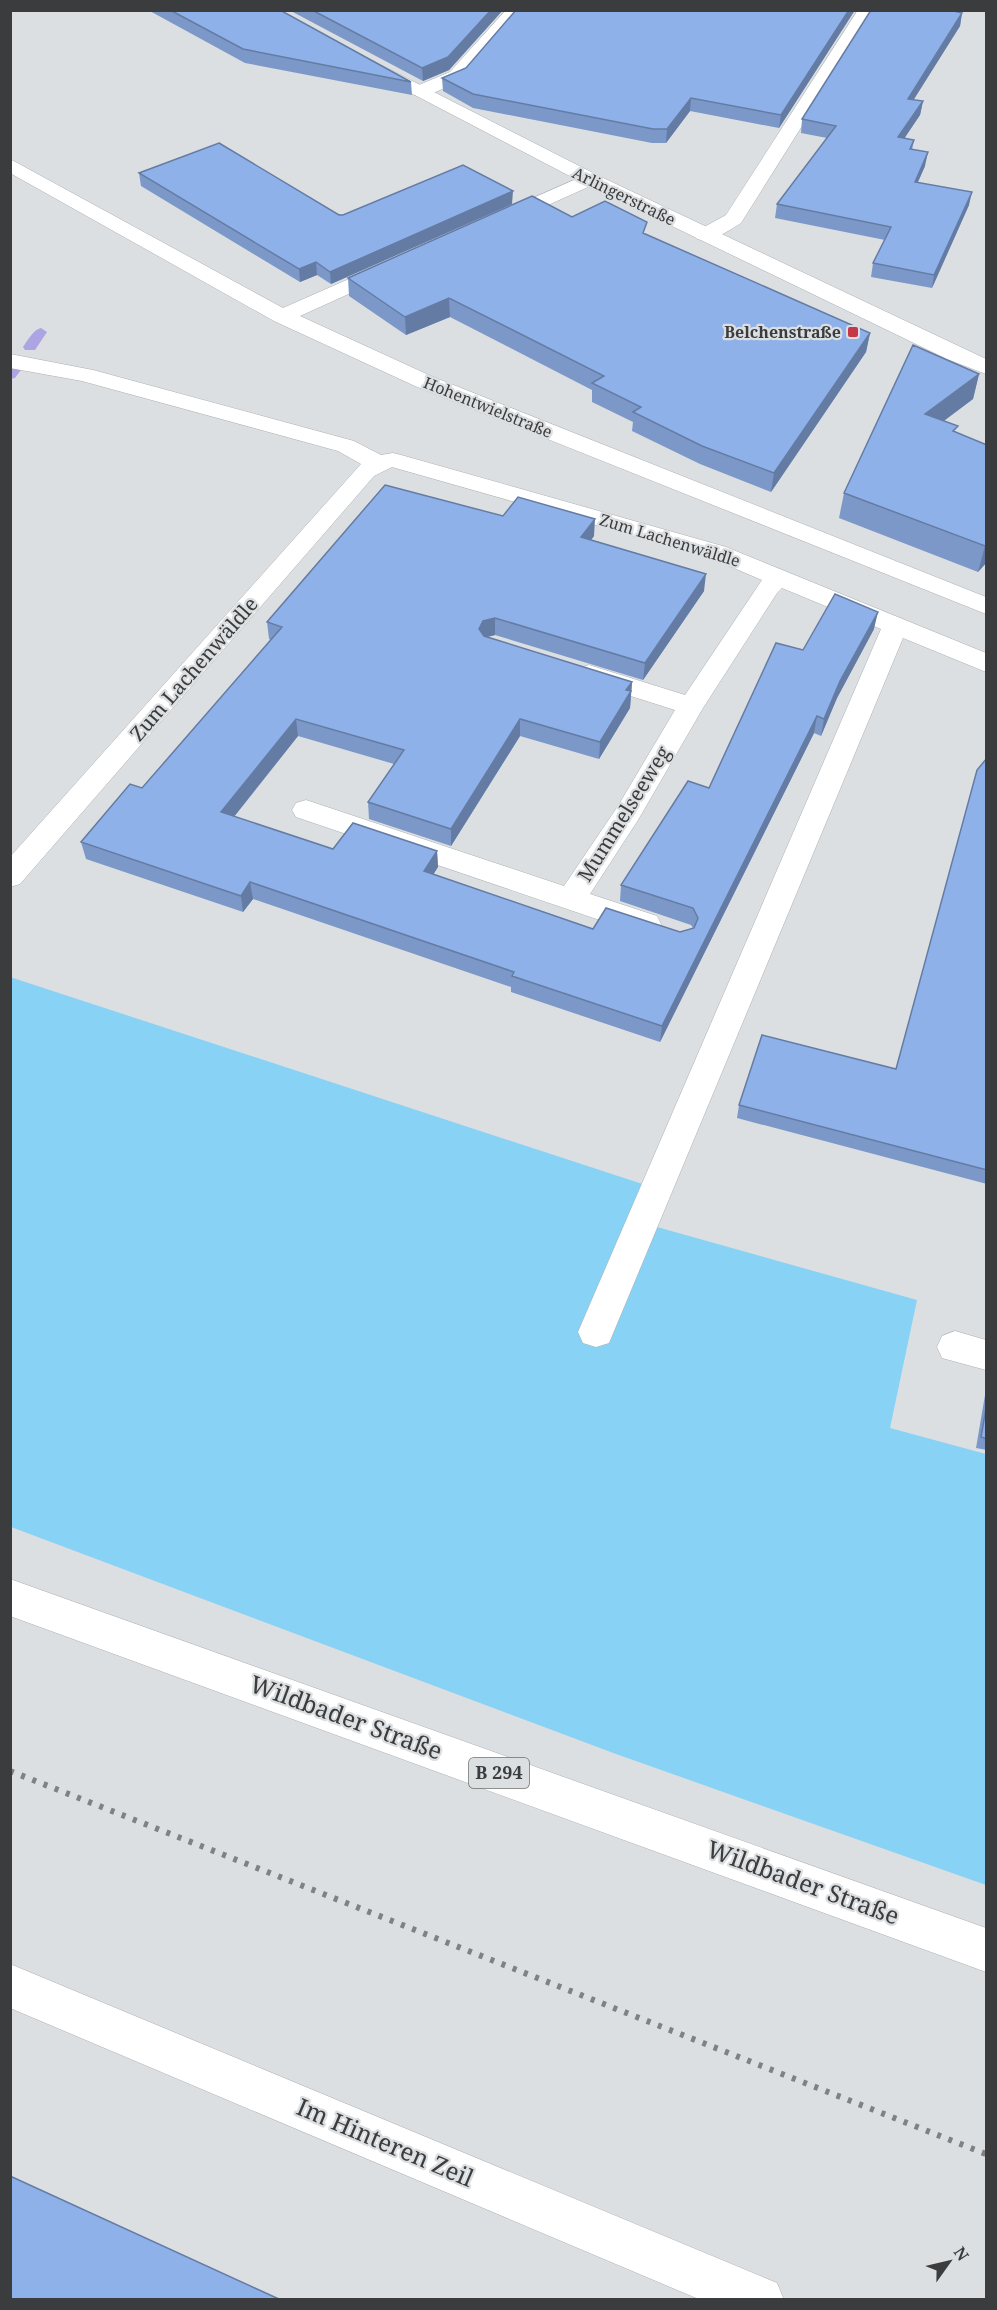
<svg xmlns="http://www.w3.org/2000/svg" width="997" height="2310" viewBox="0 0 997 2310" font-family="'Noto Serif',serif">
<rect width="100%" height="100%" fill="#dcdfe1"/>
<path fill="#88d2f6" d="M 10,977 L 670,1193 L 657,1227 L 917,1300 L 890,1428 L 986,1454 L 986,1885 L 616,1754 L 11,1527 Z"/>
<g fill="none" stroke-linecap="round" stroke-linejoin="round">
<path fill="#aca4e3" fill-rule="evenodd" d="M 41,328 L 47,332 L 35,350 L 25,350 L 23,347 C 28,340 33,330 41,328 Z
M 16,363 L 23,367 L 15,378 L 10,379 L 10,365 Z"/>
<defs>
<path id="minor" d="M 506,10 L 524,10 L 464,80 L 428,95 L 414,95 L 412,91 L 414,87 L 450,72 Z
M 858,10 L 875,10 L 741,223 C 728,231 712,243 697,239 L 694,235 L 697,231 L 726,215 Z
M 10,159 L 283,308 L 383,264 L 390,262 L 397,264 L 401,268 L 397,272 L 300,316 L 431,376 L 986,597 L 986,614 L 415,386 L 274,321 L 10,173 Z
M 590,173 L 597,175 L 600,179 L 597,183 L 508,223 L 494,223 L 491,219 L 494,215 Z
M 10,354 L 93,370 L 354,441 L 381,455 L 393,453 L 401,455 L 726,547 L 986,653 L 986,672 L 903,638 L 609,1343 L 596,1347 L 583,1343 L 578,1332 L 881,629 L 782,588 L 777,593 L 703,708 L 638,820 L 590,894 L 657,916 L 661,924 L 657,932 L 646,935 L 635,932 L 296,817 L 292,810 L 296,803 L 306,800 L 564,886 L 618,806 L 675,710 L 580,680 L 576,674 L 580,668 L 589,665 L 685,695 L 762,580 L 708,557 L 392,467 L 374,476 L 20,884 L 10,887 L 10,857 L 361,464 L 338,451 L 82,381 L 10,368 Z
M 955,1331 L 986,1340 L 986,1370 L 942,1358 L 937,1347 L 942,1336 Z
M 10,1964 L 777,2283 L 784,2300 L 701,2300 L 10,2008 Z"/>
<path id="major" d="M 371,60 L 597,175 L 986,359 L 986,374 L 947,359 L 583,183 L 365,69 L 362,65 L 365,61 Z
M 10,1579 L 986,1928 L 986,1972 L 10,1616 Z"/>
</defs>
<use href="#minor" stroke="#adb0b2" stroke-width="1"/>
<use href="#major" stroke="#adb0b2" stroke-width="1"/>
<use href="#minor" fill="#fff" fill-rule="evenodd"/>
<use href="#major" fill="#fff" fill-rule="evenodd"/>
<path stroke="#7f8183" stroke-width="6" stroke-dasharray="4 8" stroke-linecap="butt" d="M 10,1771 L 986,2154"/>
</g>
<path fill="#7b98c9" d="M 148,10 L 280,10 L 411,82 L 412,95 L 245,63 Z
M 289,10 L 503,10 L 449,70 L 423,81 Z
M 516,10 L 855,10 L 779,128 L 690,111 L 666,143 L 652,143 L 473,108 L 443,91 L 442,78 L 466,68 Z
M 957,10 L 956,12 L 962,13 L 960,26 L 913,100 L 923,101 L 920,115 L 904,138 L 914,140 L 912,150 L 925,166 L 918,182 L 969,205 L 932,288 L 871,277 L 873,263 L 885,240 L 775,218 L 777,204 L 827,138 L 801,133 L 802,119 Z
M 139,173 L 343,215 L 512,204 L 331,284 L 317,275 L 300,282 L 141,186 Z
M 572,217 L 646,234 L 870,333 L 866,352 L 771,492 L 700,464 L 632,431 L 633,422 L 592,402 L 592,390 L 450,317 L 406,335 L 349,296 L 348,278 Z
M 979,374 L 973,399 L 944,421 L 956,432 L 987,445 L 987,562 L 978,572 L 839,518 L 844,493 Z
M 503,516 L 594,536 L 591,540 L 704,591 L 643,680 L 495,635 L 487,637 L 632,682 L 630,708 L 599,759 L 520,736 L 451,846 L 369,819 L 368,802 L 394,764 L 298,736 L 234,817 L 333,849 L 437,851 L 438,867 L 433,874 L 593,929 L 680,932 L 693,928 L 691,925 L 620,901 L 621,885 L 709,788 L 803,650 L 874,629 L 837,698 L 821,736 L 814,733 L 660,1042 L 511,992 L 511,987 L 253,899 L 243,912 L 86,859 L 81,842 L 142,788 L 271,640 L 269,639 L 267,622 Z
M 987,758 L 987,1184 L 737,1118 L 739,1105 L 896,1069 Z
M 987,1391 L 987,1450 L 976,1448 L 985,1395 Z"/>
<path fill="#647ca4" d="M 491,10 L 503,10 L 449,70 L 423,81 L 422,68 Z
M 849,10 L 855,10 L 779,128 L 781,115 Z
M 962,13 L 960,26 L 906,112 L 908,99 Z
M 691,98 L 690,111 L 666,143 L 667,129 Z
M 923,101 L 920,115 L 896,151 L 898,137 Z
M 928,152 L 925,166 L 912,195 L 915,182 Z
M 513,191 L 512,204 L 331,284 L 330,272 Z
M 972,192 L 969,205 L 932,288 L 934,275 Z
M 316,262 L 317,275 L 300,282 L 299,269 Z
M 449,298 L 450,317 L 406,335 L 405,317 Z
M 870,333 L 866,352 L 771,492 L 774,473 Z
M 979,374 L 973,399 L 919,439 L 925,414 Z
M 595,519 L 594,536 L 580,554 L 581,537 Z
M 987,544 L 987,562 L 978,572 L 985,546 Z
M 706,574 L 704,591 L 643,680 L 645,663 Z
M 878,612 L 874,629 L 837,698 L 821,736 L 824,719 L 840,681 Z
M 495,618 L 495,635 L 483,638 L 479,629 L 483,621 Z
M 632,682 L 630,708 L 599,759 L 600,742 L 626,690 Z
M 817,716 L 814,733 L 660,1042 L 662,1026 Z
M 296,719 L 298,736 L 224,829 L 221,812 Z
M 520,719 L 520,736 L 451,846 L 451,829 Z
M 437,851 L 438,867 L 425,888 L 424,871 Z
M 250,882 L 253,899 L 243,912 L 241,896 Z"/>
<path fill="#8fb1ea" stroke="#647ca4" stroke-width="1.5" d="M 170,10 L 280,10 L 411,82 L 243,49 Z
M 312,10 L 491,10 L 448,57 L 422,68 Z
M 516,10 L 849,10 L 781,115 L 691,98 L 667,129 L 653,129 L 473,94 L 442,78 L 466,68 Z
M 871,10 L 950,10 L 962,13 L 908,99 L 923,101 L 898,137 L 914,140 L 910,149 L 928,152 L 915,182 L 972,192 L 934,275 L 873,263 L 891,227 L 777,204 L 836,126 L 802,119 Z
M 219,143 L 339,215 L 343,215 L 463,165 L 513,191 L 330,272 L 316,262 L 299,269 L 139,173 Z
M 532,196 L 572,217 L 605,201 L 647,222 L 643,233 L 870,333 L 774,473 L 702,446 L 633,412 L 641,407 L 592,383 L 604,376 L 449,298 L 405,317 L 348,278 Z
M 913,345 L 979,374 L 925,414 L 958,426 L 953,431 L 987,445 L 987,544 L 985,546 L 844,493 Z
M 385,485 L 503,516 L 518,497 L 595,519 L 581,537 L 706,574 L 645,663 L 495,618 L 483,621 L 479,629 L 484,636 L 632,682 L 626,690 L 631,691 L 600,742 L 520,719 L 451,829 L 368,802 L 404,750 L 296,719 L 221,812 L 333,849 L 353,823 L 437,851 L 424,871 L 593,929 L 606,908 L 680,932 L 694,928 L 698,918 L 693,908 L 621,885 L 688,781 L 709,788 L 776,643 L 803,650 L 835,594 L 878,612 L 840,681 L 824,719 L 817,716 L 662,1026 L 512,976 L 514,972 L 250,882 L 241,896 L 81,842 L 130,784 L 142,788 L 282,627 L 267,622 Z
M 987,758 L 987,1170 L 739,1105 L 762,1035 L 896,1069 L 977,770 Z
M 987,1403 L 987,1439 L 981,1437 Z
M 10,2176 L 281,2300 L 10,2300 Z"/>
<rect fill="#c63646" stroke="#dcdfe1" stroke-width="2" x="847" y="326" width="12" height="12" rx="3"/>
<g text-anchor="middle" stroke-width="4.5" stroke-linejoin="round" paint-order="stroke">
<g font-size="16" fill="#3b3c3d" stroke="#dcdfe1">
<text transform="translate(624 196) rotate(26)" y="6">Arlingerstraße</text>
<text transform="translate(488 407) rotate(22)" y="6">Hohentwielstraße</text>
<text transform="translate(670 540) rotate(17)" y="6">Zum Lachenwäldle</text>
</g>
<g font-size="16" font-weight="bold" fill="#3b3c3d" stroke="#dcdfe1" text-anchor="end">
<text x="841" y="338">Belchenstraße</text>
</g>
<rect fill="#dcdfe1" stroke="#6b6d6e" stroke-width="1.5" x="469" y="1758" width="60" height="30" rx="4.5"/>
<g font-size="18" font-weight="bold" fill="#3b3c3d">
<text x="499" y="1779">B 294</text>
</g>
<g font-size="20" fill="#3b3c3d" stroke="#dcdfe1">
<text transform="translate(194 669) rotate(-49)" y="7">Zum Lachenwäldle</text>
<text transform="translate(624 814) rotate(-58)" y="7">Mummelseeweg</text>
</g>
<g font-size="24" fill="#3b3c3d" stroke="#dcdfe1">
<text transform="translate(346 1718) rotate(20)" y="8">Wildbader Straße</text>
<text transform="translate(803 1883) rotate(20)" y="8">Wildbader Straße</text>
<text transform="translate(385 2143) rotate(23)" y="8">Im Hinteren Zeil</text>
</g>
</g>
<rect width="997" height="2310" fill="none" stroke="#3b3c3d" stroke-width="24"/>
<g transform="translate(949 2262) rotate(56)" stroke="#dcdfe1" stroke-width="4.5" paint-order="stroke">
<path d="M0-4.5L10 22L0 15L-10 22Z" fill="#3b3c3d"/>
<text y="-9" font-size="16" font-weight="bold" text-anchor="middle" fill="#3b3c3d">N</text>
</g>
</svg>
